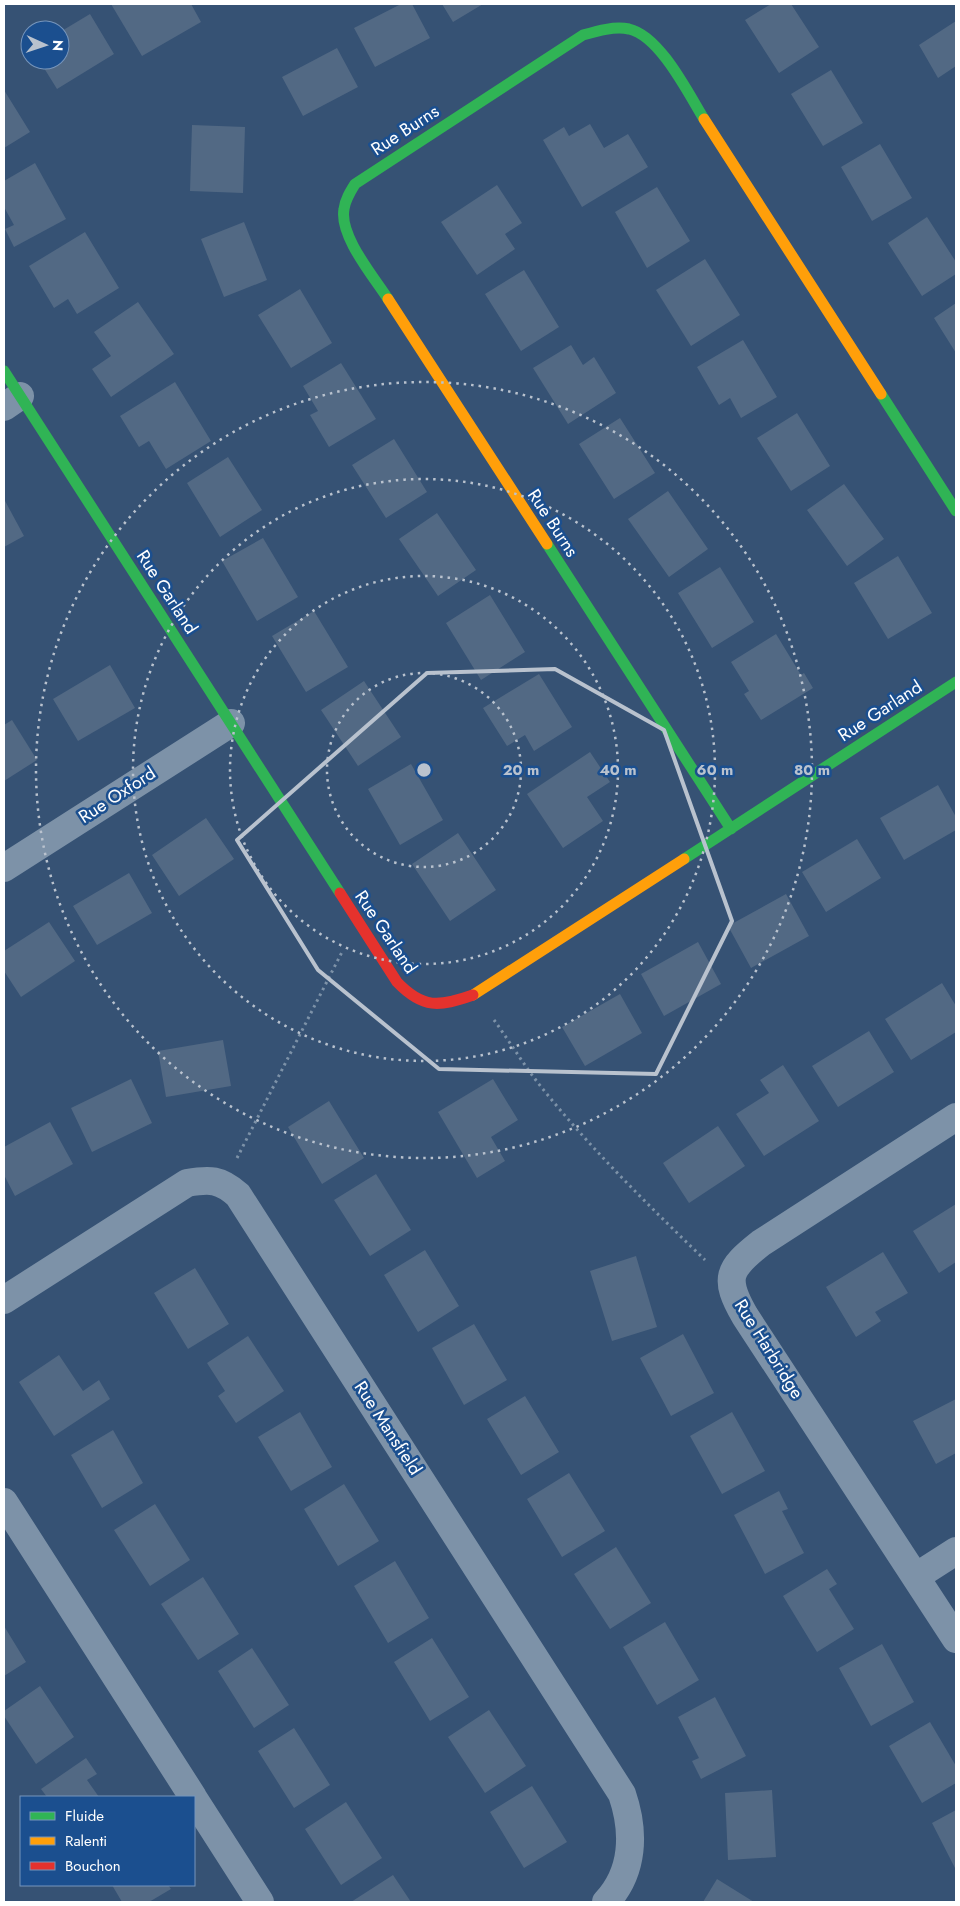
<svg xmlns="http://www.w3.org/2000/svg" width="960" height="1906" viewBox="0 0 960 1906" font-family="Jost,sans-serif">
<rect width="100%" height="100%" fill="#365274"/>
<path fill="#526984" d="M 111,4 L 191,4 L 201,22 L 142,56 Z
M 401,4 L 412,4 L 430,38 L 375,67 L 354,28 Z
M 442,4 L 483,4 L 453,22 Z
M 771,4 L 791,4 L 819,47 L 779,73 L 745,20 Z
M 90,14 L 114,54 L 57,89 L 39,60 L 60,60 L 60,32 Z
M 956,21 L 956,66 L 938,78 L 919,45 Z
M 337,48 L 358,87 L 303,116 L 282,77 Z
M 831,70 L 863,123 L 823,146 L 791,94 Z
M 4,90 L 30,132 L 4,148 Z
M 590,124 L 604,148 L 628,134 L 648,167 L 582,207 L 543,140 L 564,127 L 569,136 Z
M 192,125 L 245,127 L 243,193 L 190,191 Z
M 880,144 L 912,198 L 872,221 L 841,167 Z
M 35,163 L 66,219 L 14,247 L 5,229 L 14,225 L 4,207 L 4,181 Z
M 497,185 L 522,223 L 505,234 L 515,249 L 477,275 L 441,222 Z
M 657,187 L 690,241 L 647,268 L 615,212 Z
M 927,217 L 956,262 L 956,274 L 922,296 L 888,243 Z
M 244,222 L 267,280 L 224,297 L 201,239 Z
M 85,232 L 119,288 L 77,314 L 68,299 L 54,308 L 29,266 Z
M 705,259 L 740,315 L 691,346 L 656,290 Z
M 524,270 L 559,327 L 521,351 L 485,294 Z
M 300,289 L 332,343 L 291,368 L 258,315 Z
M 138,302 L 174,354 L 111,397 L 92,369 L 111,356 L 94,332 Z
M 956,303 L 956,353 L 934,318 Z
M 743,340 L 777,397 L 741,418 L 730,398 L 719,405 L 697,367 Z
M 571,345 L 583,365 L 594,357 L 616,393 L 568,424 L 533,368 Z
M 341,363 L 376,419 L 329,447 L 310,415 L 318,411 L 303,386 Z
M 175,382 L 211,441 L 166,469 L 149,441 L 139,447 L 120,416 Z
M 797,413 L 830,466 L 791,491 L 757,438 Z
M 620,418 L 655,473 L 614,499 L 579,444 Z
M 394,439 L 427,492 L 386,518 L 352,465 Z
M 228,457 L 262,510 L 220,537 L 187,483 Z
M 844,484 L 884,539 L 847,566 L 807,510 Z
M 668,491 L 708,549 L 669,577 L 628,519 Z
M 4,499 L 24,536 L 4,547 Z
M 437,513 L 476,570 L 438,596 L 399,539 Z
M 263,538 L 298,597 L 257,621 L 222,561 Z
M 898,556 L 932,613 L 888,639 L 854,583 Z
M 720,567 L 754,622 L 712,648 L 678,593 Z
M 490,595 L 525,652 L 481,680 L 446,623 Z
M 314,611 L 348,667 L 306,692 L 272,636 Z
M 776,634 L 801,675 L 804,673 L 813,688 L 761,720 L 744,694 L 749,691 L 731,662 Z
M 110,665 L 135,708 L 78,741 L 53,699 Z
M 539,674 L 572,727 L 534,751 L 525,735 L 507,746 L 483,708 Z
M 364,681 L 401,737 L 358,766 L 321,710 Z
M 12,720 L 37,760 L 4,781 L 4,725 Z
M 590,752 L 610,782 L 587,797 L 603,821 L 563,848 L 527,794 Z
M 411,764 L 443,820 L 400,845 L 368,789 Z
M 938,785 L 956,817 L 956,830 L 904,860 L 880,818 Z
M 206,818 L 234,859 L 179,896 L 152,855 Z
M 458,833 L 496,890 L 450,921 L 412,864 Z
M 857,839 L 881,878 L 826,912 L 802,872 Z
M 129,873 L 152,913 L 97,945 L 73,906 Z
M 786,894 L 809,936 L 751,968 L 728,926 Z
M 49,922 L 75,961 L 21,997 L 4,971 L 4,951 Z
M 698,942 L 721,984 L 664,1016 L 641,974 Z
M 942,983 L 956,1006 L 956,1032 L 911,1060 L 885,1019 Z
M 620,994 L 642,1033 L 585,1066 L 562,1027 Z
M 869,1031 L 894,1072 L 838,1107 L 812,1066 Z
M 223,1040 L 231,1086 L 166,1097 L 158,1051 Z
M 783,1065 L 819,1121 L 764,1156 L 736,1114 L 769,1093 L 760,1080 Z
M 131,1079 L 152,1123 L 92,1152 L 71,1108 Z
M 493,1079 L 518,1120 L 491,1137 L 505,1161 L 477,1178 L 438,1112 Z
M 329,1101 L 364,1158 L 322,1184 L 288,1127 Z
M 50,1122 L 73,1164 L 15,1196 L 4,1175 L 4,1147 Z
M 718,1126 L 745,1166 L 689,1203 L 663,1163 Z
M 376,1174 L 411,1230 L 370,1256 L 334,1200 Z
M 956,1204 L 956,1262 L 939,1273 L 913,1231 Z
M 425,1250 L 459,1306 L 418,1332 L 384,1275 Z
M 883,1252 L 908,1293 L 875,1312 L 881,1321 L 856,1337 L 826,1287 Z
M 636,1256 L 657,1327 L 612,1341 L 590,1271 Z
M 195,1268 L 229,1324 L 188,1349 L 154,1293 Z
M 474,1324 L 507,1380 L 464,1405 L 432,1348 Z
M 683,1334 L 714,1393 L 671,1416 L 640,1358 Z
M 248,1336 L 284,1391 L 236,1423 L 218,1396 L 225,1391 L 207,1363 Z
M 59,1355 L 83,1391 L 99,1380 L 110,1399 L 54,1436 L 19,1382 Z
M 525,1396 L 559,1452 L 521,1475 L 487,1419 Z
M 956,1399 L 956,1453 L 936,1464 L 913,1421 Z
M 300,1412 L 332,1467 L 291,1491 L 258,1437 Z
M 732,1412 L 765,1471 L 722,1494 L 690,1436 Z
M 113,1430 L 143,1483 L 102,1508 L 71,1455 Z
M 569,1473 L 605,1531 L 562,1557 L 527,1499 Z
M 344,1484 L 379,1541 L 338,1566 L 304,1509 Z
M 779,1491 L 788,1509 L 782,1511 L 804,1553 L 765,1574 L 734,1515 Z
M 155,1504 L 190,1560 L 150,1586 L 114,1530 Z
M 616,1547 L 651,1603 L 610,1629 L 574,1574 Z
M 395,1561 L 429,1618 L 388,1643 L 354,1586 Z
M 827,1569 L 837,1584 L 829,1589 L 854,1629 L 817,1652 L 783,1596 Z
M 203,1577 L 239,1634 L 198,1660 L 161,1604 Z
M 665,1622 L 699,1680 L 657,1705 L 623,1647 Z
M 4,1626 L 26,1662 L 4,1676 Z
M 432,1638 L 469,1697 L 430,1721 L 394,1662 Z
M 882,1644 L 914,1702 L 871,1726 L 839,1668 Z
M 252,1648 L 289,1705 L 254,1728 L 218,1671 Z
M 40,1686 L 74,1737 L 36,1764 L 4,1716 L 4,1711 Z
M 715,1697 L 746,1756 L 701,1779 L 692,1761 L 699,1758 L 678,1717 Z
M 489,1710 L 526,1766 L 485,1793 L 448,1737 Z
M 930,1722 L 956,1766 L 956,1783 L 922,1803 L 889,1746 Z
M 294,1728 L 330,1785 L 294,1808 L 258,1751 Z
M 86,1758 L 97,1774 L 87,1780 L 99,1797 L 47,1797 L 41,1789 Z
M 532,1786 L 567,1842 L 524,1868 L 490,1812 Z
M 772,1790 L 776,1857 L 728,1860 L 725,1793 Z
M 346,1802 L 382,1858 L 341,1885 L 305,1829 Z
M 956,1810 L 956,1870 L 932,1823 Z
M 393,1875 L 411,1902 L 351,1902 Z
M 717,1879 L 754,1902 L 703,1902 Z
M 112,1885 L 168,1885 L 171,1889 L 149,1902 L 122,1902 Z"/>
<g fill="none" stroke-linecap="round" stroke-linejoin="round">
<path stroke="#7d92a8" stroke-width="3" stroke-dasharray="2.5 4" stroke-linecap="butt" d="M 494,1020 C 510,1042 525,1067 542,1088 C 592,1150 648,1205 705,1260
M 237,1158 L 342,952"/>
<path stroke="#7d92a8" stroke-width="28" d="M 4,407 L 20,396
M 4,868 L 231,723
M 956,1117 L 761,1243 C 728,1269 723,1278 745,1316 L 956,1639
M 4,1300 L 187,1183 C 210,1179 220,1179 238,1195 L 622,1794 C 635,1832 634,1872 606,1902
M 4,1502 L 193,1797
M 917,1576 L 956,1551
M 194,1799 L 260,1902"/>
<path stroke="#30b455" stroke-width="11" d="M 388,299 C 374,277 339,236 344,209 C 345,200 350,192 355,184 L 583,35 C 597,31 614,26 629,29 C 660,36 688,93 704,119
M 4,371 L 340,893
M 881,394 L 956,511
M 547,544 L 731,829
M 684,859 L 956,682"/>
<path stroke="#ff9f0a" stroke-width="11" d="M 704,119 L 881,394
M 388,299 L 547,544
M 473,995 L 684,859"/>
<path stroke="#e5322d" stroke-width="11" d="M 340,893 L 397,982 C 423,1009 439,1007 473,995"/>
</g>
<path fill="none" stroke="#b9c2ce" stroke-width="4" stroke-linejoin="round" d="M 555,669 L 664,730 L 732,921 L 656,1074 L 439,1069 L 318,970 L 237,840 L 427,673 Z"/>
<g fill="none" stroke="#b9c2ce" stroke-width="2.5" stroke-dasharray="2.5 5">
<circle cx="424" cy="770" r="97"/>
<circle cx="424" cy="770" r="194"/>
<circle cx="424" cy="770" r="291"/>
<circle cx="424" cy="770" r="388"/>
</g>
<g text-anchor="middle" stroke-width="5" stroke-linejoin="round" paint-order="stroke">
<g font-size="18" fill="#fff" stroke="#1b4f8f">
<text transform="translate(405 130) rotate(-33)" y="6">Rue Burns</text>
<text transform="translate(553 523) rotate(57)" y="6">Rue Burns</text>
<text transform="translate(167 592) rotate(57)" y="6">Rue Garland</text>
<text transform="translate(880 711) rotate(-33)" y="6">Rue Garland</text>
<text transform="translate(117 795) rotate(-33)" y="6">Rue Oxford</text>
<text transform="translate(386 932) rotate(56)" y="6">Rue Garland</text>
<text transform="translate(769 1349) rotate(58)" y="6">Rue Harbridge</text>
<text transform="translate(388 1428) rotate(57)" y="6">Rue Mansfield</text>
</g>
</g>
<circle cx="424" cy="770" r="8" fill="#b9c2ce" stroke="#1b4f8f" stroke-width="2.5"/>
<g font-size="15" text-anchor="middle" font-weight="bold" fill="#b9c2ce" stroke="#1b4f8f" stroke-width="5" stroke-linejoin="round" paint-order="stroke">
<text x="521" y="775">20 m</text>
<text x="618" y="775">40 m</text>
<text x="715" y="775">60 m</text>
<text x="812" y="775">80 m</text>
</g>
<rect width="960" height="1906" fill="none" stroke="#ffffff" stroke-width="10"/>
<rect x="20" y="1796" width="175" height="90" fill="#1b4f8f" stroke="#7695bc"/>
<rect x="30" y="1812" width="25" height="8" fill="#30b455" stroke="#7695bc"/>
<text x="65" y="1821" font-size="15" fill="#ffffff">Fluide</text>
<rect x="30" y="1837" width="25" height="8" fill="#ff9f0a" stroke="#7695bc"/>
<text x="65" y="1846" font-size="15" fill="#ffffff">Ralenti</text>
<rect x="30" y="1862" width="25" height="8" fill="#e5322d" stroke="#7695bc"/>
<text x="65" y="1871" font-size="15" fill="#ffffff">Bouchon</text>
<g transform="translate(45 45) rotate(93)"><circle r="24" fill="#1b4f8f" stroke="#7695bc"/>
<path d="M0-4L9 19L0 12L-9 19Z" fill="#b9c2ce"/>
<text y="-8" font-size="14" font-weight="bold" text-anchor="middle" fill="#ffffff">N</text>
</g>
</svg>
